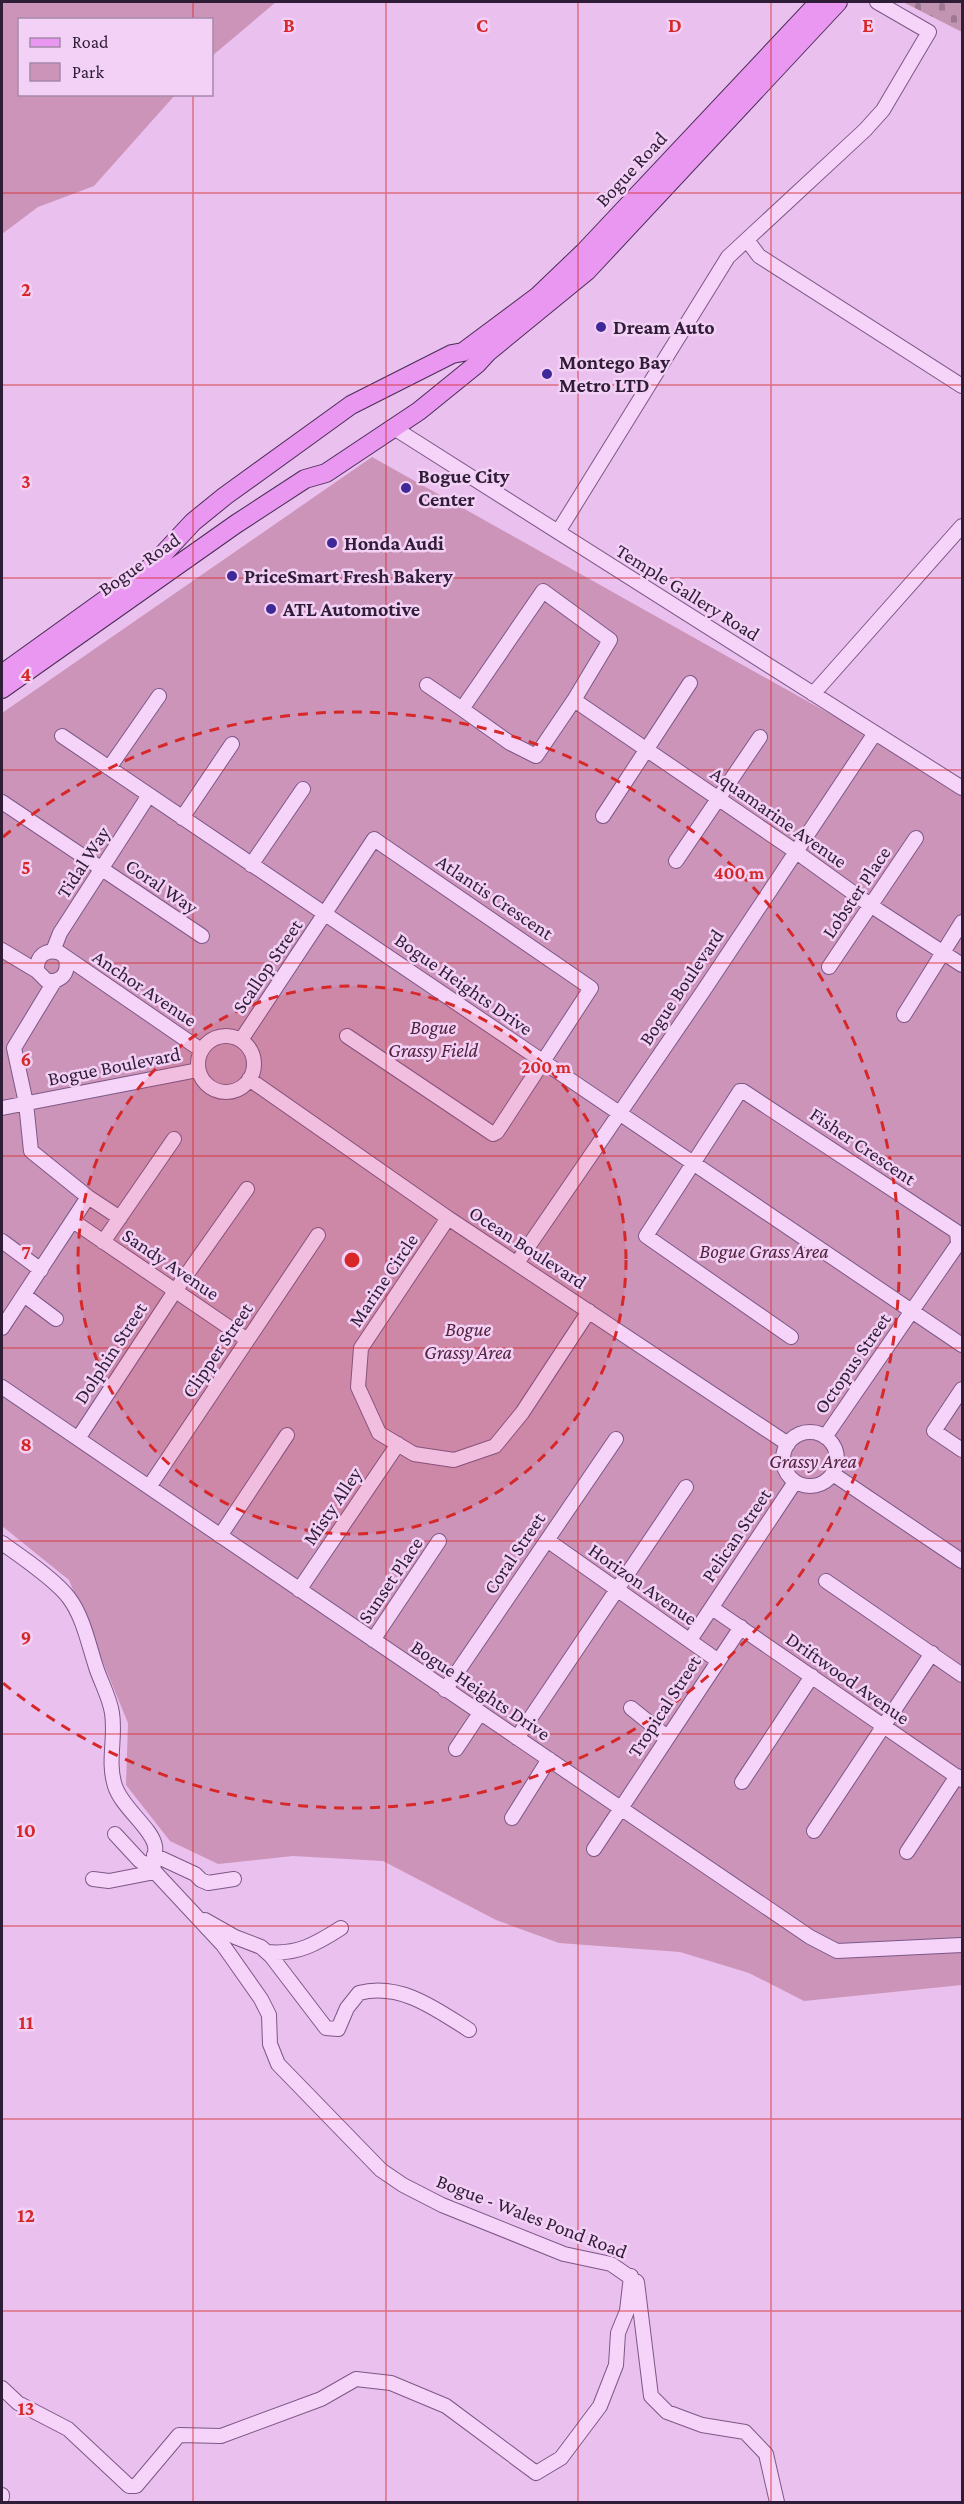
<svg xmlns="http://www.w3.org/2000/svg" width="964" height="2504" viewBox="0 0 964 2504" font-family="'Crimson Pro',serif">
<defs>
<pattern id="cemetery-stones" width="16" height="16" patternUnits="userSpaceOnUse" patternTransform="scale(1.5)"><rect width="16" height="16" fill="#c194b1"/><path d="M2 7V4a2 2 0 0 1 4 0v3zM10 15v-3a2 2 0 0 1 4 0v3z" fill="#9d7891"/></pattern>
</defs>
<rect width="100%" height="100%" fill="#eac0ee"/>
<path fill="#cc94b9" d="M 2,2 L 276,2 L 212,56 L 212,20 L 20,20 L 20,94 L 175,95 L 94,186 L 38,207 L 2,234 Z
M 372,457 L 962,788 L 962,1985 L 804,2001 L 749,1973 L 680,1952 L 559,1943 L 496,1920 L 383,1861 L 293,1856 L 218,1864 L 170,1841 L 126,1785 L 128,1723 L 69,1580 L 2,1526 L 2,713 Z"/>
<path fill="url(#cemetery-stones)" d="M 903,2 L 962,2 L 962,32 Z"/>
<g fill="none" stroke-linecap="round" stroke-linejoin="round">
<defs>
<path id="minor" d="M 747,240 L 759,256 L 962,386
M 394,428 L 962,788
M 558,532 L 728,257 L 865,130 L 883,110 L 929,32 L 877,2
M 543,591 L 610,640 L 574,700 L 536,756 L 510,743 L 462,709 Z
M 427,685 L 462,709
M 813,694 L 962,526
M 574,700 L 795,851 L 870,905 L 962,965
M 62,736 L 962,1345
M 109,768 L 159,696
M 2,802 L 202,936
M 603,816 L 690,683
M 182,818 L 232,744
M 676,861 L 760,737
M 251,865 L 303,789
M 2,950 L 37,971
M 53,951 L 60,933 L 149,795
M 66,959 C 69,973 62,982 47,981 L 37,971 C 36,956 46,948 60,953 L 201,1050
M 829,967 L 916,838
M 54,982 L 14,1048 L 26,1103 L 31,1151 L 88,1197 L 120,1218
M 904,1015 L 962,922
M198 1064a28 28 0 1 1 56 0a28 28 0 1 1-56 0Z
M 241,1040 L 374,839 L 591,988 L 497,1132 L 493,1134 L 347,1036
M 249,1079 L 448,1218 L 788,1444
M 2,1108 L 198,1070
M 448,1218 L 361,1348 L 358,1387 L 379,1433 L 414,1454 L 454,1460 L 495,1446 L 522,1413 L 589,1311
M 73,1221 L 246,1339
M 2,1241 L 41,1270
M 103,1242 L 174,1139
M 517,1263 L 704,990 L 875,733
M 24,1295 L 56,1319
M 2,1328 L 88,1197
M 791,1337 L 646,1236 L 740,1091 L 743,1091 L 957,1232 L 958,1244 L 825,1437
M 2,1387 L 810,1937 L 837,1951 L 962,1945
M 962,1389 L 934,1431 L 962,1450
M783 1459a27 27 0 1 1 54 0a27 27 0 1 1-54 0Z
M 79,1437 L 175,1291 L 247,1189
M 833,1474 L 962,1561
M 149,1487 L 318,1235
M 220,1536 L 287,1435
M 547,1540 L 717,1660
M 2,1543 C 20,1556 56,1580 69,1598 C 84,1618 89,1647 97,1670 C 102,1684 110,1699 112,1713 C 116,1738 107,1761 115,1786 C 122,1808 152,1828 155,1846 C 157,1855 150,1863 155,1872 L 223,1945 L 261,1999 L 269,2015 L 270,2044 L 278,2064 L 381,2170 L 403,2185 L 442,2205 L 564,2254 L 611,2264 L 637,2282 L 651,2396 L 667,2412 L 702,2425 L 745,2432 L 766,2454 L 777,2502
M 826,1581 L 962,1675
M 299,1590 L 398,1444
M 712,1608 L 962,1780
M 373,1640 L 439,1541
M 690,1640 L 795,1482
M 445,1690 L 616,1439
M 631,1708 L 667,1737
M 517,1738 L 686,1487
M 456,1749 L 480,1713
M 742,1782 L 812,1676
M 512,1818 L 549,1759
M 814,1831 L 932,1653
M 115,1834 L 140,1861 L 152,1867
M 594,1849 L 741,1627
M 907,1852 L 957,1776
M 154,1855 L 195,1874 L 201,1880 L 208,1883 L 234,1879
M 93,1879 L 109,1881 L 155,1872
M 205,1920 L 235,1937 L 261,1947 L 271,1956 L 326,2028 L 338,2029 L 347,2008 L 359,1993 C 400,1982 436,2009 469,2030
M 267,1952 C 297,1955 316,1944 341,1928
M 2,2388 L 18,2403 L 68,2429 L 129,2486 L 136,2486 L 179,2435 L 221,2436 L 321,2399 L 356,2379 L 391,2383 L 446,2406 L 536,2473 L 561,2458 L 600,2406 L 616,2365 L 618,2333 L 627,2311 L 631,2276
M 2,2495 L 2,2497"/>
<path id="major" d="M 2,674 L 152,566 L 193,522 L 225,496 L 351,405 L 452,354 L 463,352 L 538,296 L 585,251 L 819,2
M 2,689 L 236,524 L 305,479 L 326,473 L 419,411 L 477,364 L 488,352 L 587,271 L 838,2"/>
</defs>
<use href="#minor" stroke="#7c5887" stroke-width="16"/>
<use href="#major" stroke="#482d55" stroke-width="20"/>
<use href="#minor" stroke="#f6d3f9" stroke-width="14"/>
<use href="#major" stroke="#ea97f2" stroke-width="18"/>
</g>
<path fill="none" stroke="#d62828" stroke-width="1.5" stroke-opacity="0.55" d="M 193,2 L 193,20M 386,2 L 386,2502M 578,2 L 578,2502M 771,2 L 771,2502M 193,94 L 193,2502M 2,193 L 962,193M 2,385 L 962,385M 2,578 L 962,578M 2,770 L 962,770M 2,963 L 962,963M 2,1156 L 962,1156M 2,1348 L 962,1348M 2,1541 L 962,1541M 2,1734 L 962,1734M 2,1926 L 962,1926M 2,2119 L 962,2119M 2,2311 L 962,2311"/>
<circle cx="352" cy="1260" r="274" fill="#d62828" fill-opacity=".12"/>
<g fill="none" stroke="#d62828" stroke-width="3" stroke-dasharray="10 8">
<circle cx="352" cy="1260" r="274"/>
<path d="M3 837A548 548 0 1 1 3 1683"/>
</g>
<g fill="#3f2897" stroke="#f3d0f5" stroke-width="2">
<circle cx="601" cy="327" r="6"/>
<circle cx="547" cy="374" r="6"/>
<circle cx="406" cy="488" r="6"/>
<circle cx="332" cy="543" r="6"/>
<circle cx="232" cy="576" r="6"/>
<circle cx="271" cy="609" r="6"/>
</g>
<g text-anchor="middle" stroke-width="5" stroke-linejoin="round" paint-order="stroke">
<g font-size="20" fill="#2f1d37" stroke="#f3d0f5">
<text transform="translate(631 169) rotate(-47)" y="7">Bogue Road</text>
<text transform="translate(139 564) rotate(-35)" y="7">Bogue Road</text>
<text transform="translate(688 592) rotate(32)" y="7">Temple Gallery Road</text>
<text transform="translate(779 817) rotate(35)" y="7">Aquamarine Avenue</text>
<text transform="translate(83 862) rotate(-57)" y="7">Tidal Way</text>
<text transform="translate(162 886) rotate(34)" y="7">Coral Way</text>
<text transform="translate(856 892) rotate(-56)" y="7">Lobster Place</text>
<text transform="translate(495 897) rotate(34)" y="7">Atlantis Crescent</text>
<text transform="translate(267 966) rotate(-56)" y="7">Scallop Street</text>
<text transform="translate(464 984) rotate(35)" y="7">Bogue Heights Drive</text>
<text transform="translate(681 987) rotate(-56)" y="7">Bogue Boulevard</text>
<text transform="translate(145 988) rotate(34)" y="7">Anchor Avenue</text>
<text transform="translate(114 1066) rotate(-11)" y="7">Bogue Boulevard</text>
<text transform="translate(863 1146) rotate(34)" y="7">Fisher Crescent</text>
<text transform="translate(528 1247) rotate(33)" y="7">Ocean Boulevard</text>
<text transform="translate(171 1264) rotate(34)" y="7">Sandy Avenue</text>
<text transform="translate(383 1280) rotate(-56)" y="7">Marine Circle</text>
<text transform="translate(217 1350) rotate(-56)" y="7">Clipper Street</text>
<text transform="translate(110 1353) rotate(-57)" y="7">Dolphin Street</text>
<text transform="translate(852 1363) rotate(-55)" y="7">Octopus Street</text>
<text transform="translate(332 1506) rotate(-56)" y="7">Misty Alley</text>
<text transform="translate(736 1535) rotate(-56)" y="7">Pelican Street</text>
<text transform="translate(514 1553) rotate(-56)" y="7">Coral Street</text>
<text transform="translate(390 1580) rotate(-56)" y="7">Sunset Place</text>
<text transform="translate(643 1584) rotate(35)" y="7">Horizon Avenue</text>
<text transform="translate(848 1678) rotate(35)" y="7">Driftwood Avenue</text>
<text transform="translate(481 1690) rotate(34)" y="7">Bogue Heights Drive</text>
<text transform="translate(664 1706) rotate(-57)" y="7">Tropical Street</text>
<text transform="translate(532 2216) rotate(21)" y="7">Bogue - Wales Pond Road</text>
</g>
<g font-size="20" font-weight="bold" fill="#2f1d37" stroke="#f3d0f5" text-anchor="start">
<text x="613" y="334">Dream Auto</text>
<text x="559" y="369">Montego Bay<tspan x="559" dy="23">Metro LTD</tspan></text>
<text x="418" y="483">Bogue City<tspan x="418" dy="23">Center</tspan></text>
<text x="344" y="550">Honda Audi</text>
<text x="244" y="583">PriceSmart Fresh Bakery</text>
<text x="283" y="616">ATL Automotive</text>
</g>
<g font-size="20" font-style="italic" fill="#53233d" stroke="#f3d0f5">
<text x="433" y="1034">Bogue<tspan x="433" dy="23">Grassy Field</tspan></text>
<text x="764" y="1258">Bogue Grass Area</text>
<text x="468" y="1336">Bogue<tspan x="468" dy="23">Grassy Area</tspan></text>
<text x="813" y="1468">Grassy Area</text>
</g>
</g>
<g font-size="20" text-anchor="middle" font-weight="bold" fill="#d62828" stroke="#f3d0f5" stroke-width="5" stroke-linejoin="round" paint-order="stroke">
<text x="289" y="32">B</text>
<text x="482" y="32">C</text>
<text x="675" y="32">D</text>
<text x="868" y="32">E</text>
<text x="26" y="296">2</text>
<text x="26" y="488">3</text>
<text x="26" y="681">4</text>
<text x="26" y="874">5</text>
<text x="26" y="1066">6</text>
<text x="26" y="1259">7</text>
<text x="26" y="1451">8</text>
<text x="26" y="1644">9</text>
<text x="26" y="1837">10</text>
<text x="26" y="2029">11</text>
<text x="26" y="2222">12</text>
<text x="26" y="2415">13</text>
</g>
<circle cx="352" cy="1260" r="9" fill="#d62828" stroke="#f3d0f5" stroke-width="3"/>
<g font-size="18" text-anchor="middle" font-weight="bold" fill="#d62828" stroke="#f3d0f5" stroke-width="5" stroke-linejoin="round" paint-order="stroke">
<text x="739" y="879">400 m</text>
<text x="546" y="1073">200 m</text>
</g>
<rect width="964" height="2504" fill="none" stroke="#2f1d37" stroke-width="6"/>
<rect x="18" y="18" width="195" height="78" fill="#f3d0f5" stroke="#a588a9" stroke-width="1.5"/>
<rect x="30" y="38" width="30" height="9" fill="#ea97f2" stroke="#a588a9" stroke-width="1.5"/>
<text x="72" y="48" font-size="18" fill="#2f1d37">Road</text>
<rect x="30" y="63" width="30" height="18" fill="#cc94b9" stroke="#a588a9" stroke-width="1.5"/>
<text x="72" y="78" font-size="18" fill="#2f1d37">Park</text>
</svg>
